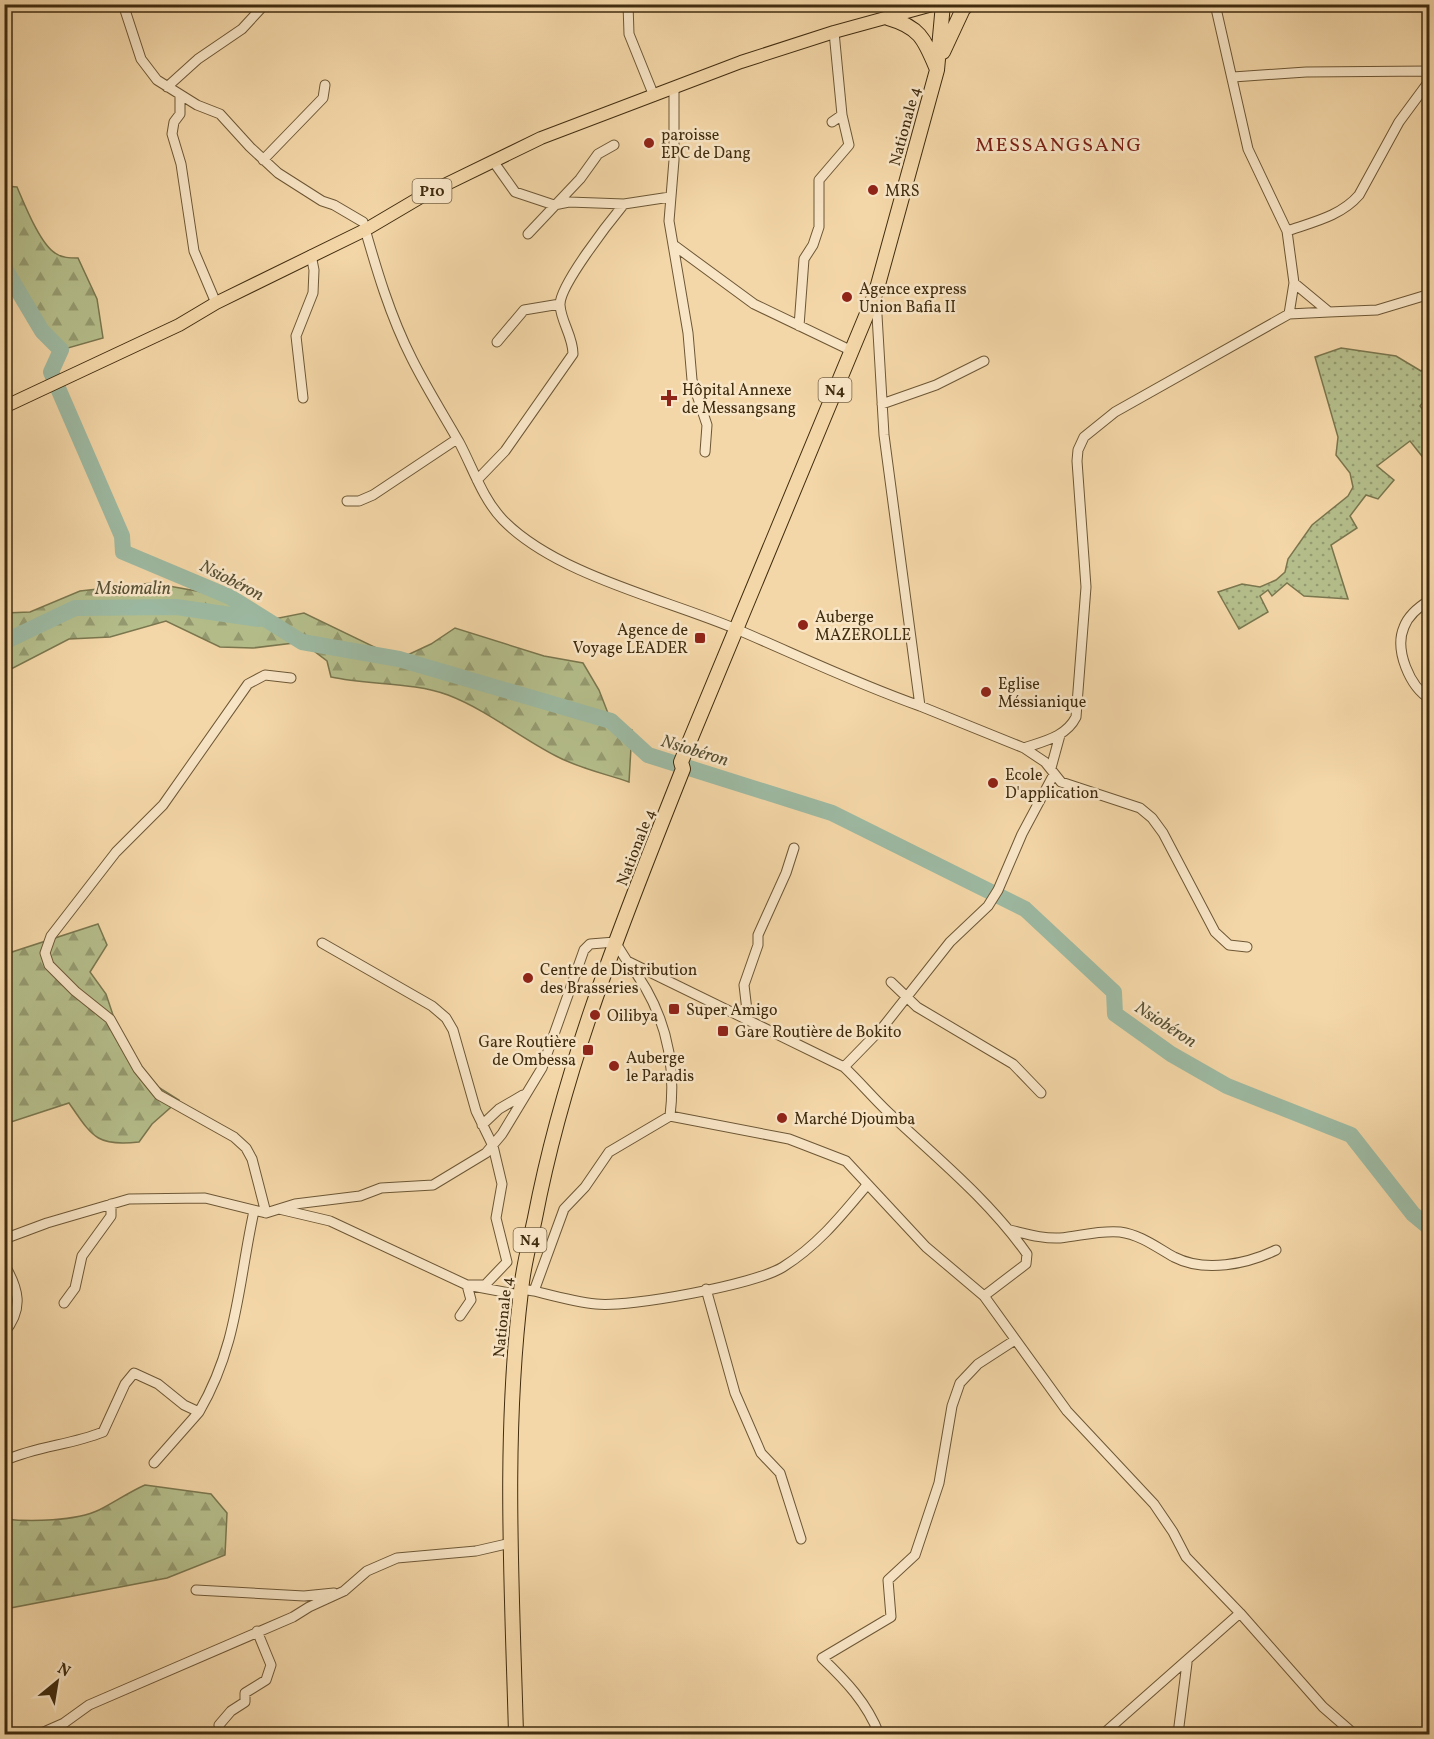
<svg xmlns="http://www.w3.org/2000/svg" width="1434" height="1739" viewBox="0 0 1434 1739" font-family="Vollkorn,serif">
<defs>
<pattern id="grass-dots" width="8" height="8" patternUnits="userSpaceOnUse" patternTransform="scale(1.5)"><rect width="8" height="8" fill="#b5bf8c"/><path d="M2 2h.1M6 6h.1" fill="none" stroke="#959b71" stroke-width="1.8" stroke-linecap="round"/></pattern>
<pattern id="forest-firs" width="22" height="20" patternUnits="userSpaceOnUse" patternTransform="scale(1.5)"><rect width="22" height="20" fill="#b5bf8c"/><path d="M5 1l3.5 6h-7zM16 11l3.5 6h-7z" fill="#959b71"/></pattern>
</defs>
<rect width="100%" height="100%" fill="#f4d7a8"/>
<filter id="stains"><feTurbulence type="fractalNoise" baseFrequency=".00333" numOctaves="4"/><feColorMatrix values="0 0 0 0 .2 0 0 0 0 .09 0 0 0 0 .02 0 0 0 .5 -.17"/></filter>
<radialGradient id="worn" r=".72"><stop offset=".6" stop-color="#630" stop-opacity="0"/><stop offset="1" stop-color="#630" stop-opacity=".3"/></radialGradient>
<path fill="url(#grass-dots)" stroke="#7a764e" stroke-width="1.5" d="M 1341,348 L 1396,356 L 1421,371 L 1429,366 L 1429,395 L 1420,406 L 1429,417 L 1429,465 L 1410,441 L 1377,466 L 1394,480 L 1378,499 L 1366,495 L 1350,516 L 1357,528 L 1331,545 L 1348,599 L 1304,596 L 1287,583 L 1272,596 L 1268,590 L 1260,596 L 1268,612 L 1239,629 L 1218,592 L 1242,584 L 1260,587 L 1276,580 L 1285,572 L 1288,559 L 1312,525 L 1348,496 L 1353,487 L 1350,473 L 1336,455 L 1338,437 L 1315,357 Z"/>
<path fill="url(#forest-firs)" stroke="#7a764e" stroke-width="1.5" d="M 5,186 L 17,187 C 24,203 40,244 55,253 C 62,258 70,258 78,258 L 97,299 L 103,338 L 61,350 L 42,331 L 5,265 Z
M 152,583 L 230,597 L 269,620 L 304,613 L 399,659 L 431,644 L 455,628 L 544,656 L 583,663 L 599,690 L 611,721 L 632,730 L 629,782 C 606,774 578,768 556,756 C 519,737 487,710 448,695 C 414,682 368,685 331,677 L 327,661 L 302,642 L 253,648 L 220,647 L 166,621 L 110,637 L 69,639 L 13,668 L 5,669 L 5,613 L 30,612 L 80,591 Z
M 98,924 L 107,945 L 90,972 L 106,994 L 123,1045 L 158,1087 L 179,1100 L 152,1124 L 139,1142 C 96,1147 92,1136 69,1103 L 5,1124 L 4,957 L 6,954 Z
M 145,1485 L 211,1494 L 227,1513 L 225,1555 L 167,1578 L 5,1609 L 5,1519 C 30,1522 76,1521 99,1510 C 115,1502 129,1492 145,1485 Z"/>
<g fill="none" stroke-linecap="round" stroke-linejoin="round">
<path stroke="#9dbaa3" stroke-width="16" d="M 4,267 L 42,331 L 61,350 L 51,372 L 122,536 L 123,552 L 230,597 L 302,642 L 399,659 L 611,721 L 648,755 L 832,813 L 1025,909 L 1114,992 L 1115,1014 L 1171,1054 L 1227,1086 L 1351,1135 L 1413,1214 L 1430,1228
M 4,642 L 75,608 L 176,607 L 259,619"/>
<defs>
<path id="minor" d="M 123,4 L 141,59 L 157,80 L 197,105 L 220,114 L 250,147 L 278,173 L 322,201 L 334,205 L 363,222 C 376,268 390,316 412,359 C 426,387 443,414 459,442 C 473,468 482,498 503,520 C 557,575 665,599 736,629 C 797,655 857,684 920,706
M 628,4 L 629,34 L 654,96
M 1215,4 L 1248,149 L 1287,231 L 1294,283 L 1329,312 L 1377,310 L 1430,294
M 1233,77 L 1306,72 L 1430,71
M 167,87 L 198,59 L 242,29 L 265,4
M 674,89 L 674,160 L 669,221 L 688,333 L 692,380 L 707,425 L 705,452
M 180,95 L 180,114 L 174,122 L 172,134 L 181,164 L 194,251 L 216,303
M 832,122 L 842,115 L 834,32
M 263,160 L 323,98 L 325,85
M 493,161 L 515,192 L 554,205 L 569,202 L 624,204 L 670,197
M 1287,231 C 1313,222 1341,216 1359,195 L 1399,122 L 1430,80
M 528,234 L 580,179 L 598,154 L 614,145
M 675,246 L 754,304 L 852,351
M 876,298 L 884,435 L 920,706 L 1024,748 L 1045,762 L 1061,782 L 1140,808 L 1152,818 L 1163,833 L 1215,932 L 1229,945 L 1247,947
M 1289,314 L 1294,283
M 799,326 L 804,259 L 813,245 L 819,227 L 819,180 L 849,145 L 842,115
M 497,342 L 524,310 L 560,304
M 303,398 L 296,336 L 313,293 L 314,270 L 311,255
M 882,404 L 936,385 L 984,361
M 477,480 L 505,451 L 573,354 C 573,336 561,322 560,305 C 559,286 610,221 624,204
M 347,501 L 359,501 L 373,495 L 457,439
M 1430,600 C 1420,606 1408,616 1404,627 C 1394,650 1410,687 1430,699
M 1024,748 C 1044,741 1066,737 1076,717 L 1086,587 L 1077,461 L 1078,450 L 1084,437 L 1115,412 L 1289,314 L 1329,312
M 1051,768 L 1060,735
M 322,943 L 432,1006 L 446,1018 L 453,1030 L 476,1111 L 493,1146 L 502,1184 L 496,1218 L 507,1262 L 485,1285 L 467,1285 L 471,1300 L 460,1316
M 891,982 L 917,1007 L 1013,1064 L 1041,1093
M 748,1019 L 744,985 L 758,945 L 758,935 L 786,873 L 794,848
M 844,1067 L 883,1027 L 950,942 L 988,906 L 998,890 L 1022,834 L 1054,774
M 670,1116 C 677,1059 663,1006 627,961 L 844,1067 C 860,1082 873,1098 889,1113 C 937,1158 989,1200 1027,1254 L 1026,1264 L 984,1296
M 482,1125 L 499,1109 L 523,1095
M 279,1209 L 330,1221 L 467,1285 L 520,1295
M 266,1213 L 252,1159 L 246,1148 L 234,1137 L 159,1095 L 138,1069 L 110,1019 L 75,991 L 49,965 L 45,953 L 51,936 L 116,852 L 163,805 L 248,684 L 265,675 L 291,678
M 1010,1230 C 1027,1234 1043,1239 1060,1238 C 1080,1236 1100,1230 1120,1232 C 1141,1235 1156,1247 1174,1257 C 1205,1273 1247,1264 1276,1250
M 4,1239 L 47,1223 L 129,1199 L 205,1198 L 266,1213 L 295,1204 L 360,1196 L 381,1188 L 433,1185 L 486,1153 L 502,1134 L 542,1068 L 584,950 L 590,944 L 615,942 L 627,961
M 4,1264 C 19,1289 24,1309 4,1333
M 521,1289 L 534,1291 L 564,1209 L 585,1187 L 609,1152 L 670,1116 L 789,1139 L 846,1161 L 926,1247 L 984,1296 L 1067,1411 L 1154,1504 L 1173,1532 L 1186,1557 L 1240,1613 L 1323,1707 L 1354,1734
M 706,1289 L 735,1393 L 761,1453 L 780,1473 L 801,1539
M 534,1291 C 554,1296 575,1302 596,1304 C 629,1308 756,1284 783,1267 C 818,1245 841,1216 867,1185
M 64,1303 L 75,1288 L 82,1256 L 111,1216 L 111,1204
M 4,1450 L 6,1460 C 37,1446 71,1445 103,1432 L 125,1384 L 134,1373 L 158,1384 L 184,1405 L 199,1412 C 238,1345 238,1284 254,1211
M 154,1463 L 199,1412
M 196,1590 L 304,1596 L 334,1593
M 39,1734 L 64,1723 L 89,1705 L 293,1617 L 309,1607 L 344,1591 L 367,1571 L 397,1558 L 476,1551 L 511,1543
M 221,1734 L 219,1725 L 231,1711 L 245,1702 L 245,1693 L 266,1680 L 271,1665 L 257,1631
M 879,1734 C 867,1703 846,1681 822,1658 L 891,1617 L 888,1580 L 915,1555 L 939,1483 L 952,1406 L 960,1383 L 978,1364 L 1015,1340
M 1103,1734 L 1240,1613
M 1178,1734 L 1187,1663"/>
<path id="major" d="M 4,407 L 179,325 L 216,303 L 365,230 L 426,194 L 541,138 L 741,62 L 834,32 L 936,4"/>
<path id="highway" d="M 888,18 C 919,27 924,38 936,67
M 943,52 L 963,9 L 968,4
M 516,1734 C 512,1587 503,1438 521,1291 C 523,1266 530,1242 535,1218 C 565,1061 625,916 683,769 L 681,762 L 876,292 L 937,70 L 943,4"/>
</defs>
<use href="#minor" stroke="#6d5735" stroke-width="11"/>
<use href="#major" stroke="#402c0f" stroke-width="14"/>
<use href="#highway" stroke="#402c0f" stroke-width="16"/>
<use href="#minor" stroke="#f8e5c6" stroke-width="9"/>
<use href="#major" stroke="#f4d7a8" stroke-width="12"/>
<use href="#highway" stroke="#f4d7a8" stroke-width="14"/>
</g>
<g fill="#8f2418" stroke="#f8e5c6" stroke-width="2">
<circle cx="649" cy="143" r="6"/>
<circle cx="873" cy="190" r="6"/>
<circle cx="847" cy="297" r="6"/>
<path d="M666 389h6v6h6v6h-6v6h-6v-6h-6v-6h6z"/>
<circle cx="803" cy="625" r="6"/>
<rect x="694" y="632" width="12" height="12" rx="3"/>
<circle cx="986" cy="692" r="6"/>
<circle cx="993" cy="783" r="6"/>
<circle cx="528" cy="978" r="6"/>
<rect x="668" y="1003" width="12" height="12" rx="3"/>
<circle cx="595" cy="1015" r="6"/>
<rect x="717" y="1025" width="12" height="12" rx="3"/>
<rect x="582" y="1044" width="12" height="12" rx="3"/>
<circle cx="614" cy="1066" r="6"/>
<circle cx="782" cy="1118" r="6"/>
</g>
<g text-anchor="middle" stroke-width="5" stroke-linejoin="round" paint-order="stroke">
<g fill="#f8e5c6" stroke="#776446" stroke-width="1.5">
<rect x="412.5" y="179" width="39" height="24" rx="4.5"/>
<rect x="818.5" y="378" width="33" height="24" rx="4.5"/>
<rect x="513.5" y="1228" width="33" height="24" rx="4.5"/>
</g>
<g font-size="15" font-weight="bold" fill="#402c0f">
<text x="432" y="196">P10</text>
<text x="835" y="395">N4</text>
<text x="530" y="1245">N4</text>
</g>
<g font-size="16" fill="#402c0f" stroke="#f8e5c6">
<text transform="translate(904 126) rotate(-75)" y="6">Nationale 4</text>
<text transform="translate(635 847) rotate(-69)" y="6">Nationale 4</text>
<text transform="translate(502 1317) rotate(-84)" y="6">Nationale 4</text>
</g>
<g font-size="16" fill="#402c0f" stroke="#f8e5c6" text-anchor="start">
<text x="661" y="140">paroisse<tspan x="661" dy="18">EPC de Dang</tspan></text>
<text x="885" y="196">MRS</text>
<text x="859" y="294">Agence express<tspan x="859" dy="18">Union Bafia II</tspan></text>
<text x="682" y="395">Hôpital Annexe<tspan x="682" dy="18">de Messangsang</tspan></text>
<text x="815" y="622">Auberge<tspan x="815" dy="18">MAZEROLLE</tspan></text>
<text x="688" y="635" text-anchor="end">Agence de<tspan x="688" dy="18">Voyage LEADER</tspan></text>
<text x="998" y="689">Eglise<tspan x="998" dy="18">Méssianique</tspan></text>
<text x="1005" y="780">Ecole<tspan x="1005" dy="18">D'application</tspan></text>
<text x="540" y="975">Centre de Distribution<tspan x="540" dy="18">des Brasseries</tspan></text>
<text x="686" y="1015">Super Amigo</text>
<text x="607" y="1021">Oilibya</text>
<text x="735" y="1037">Gare Routière de Bokito</text>
<text x="576" y="1047" text-anchor="end">Gare Routière<tspan x="576" dy="18">de Ombessa</tspan></text>
<text x="626" y="1063">Auberge<tspan x="626" dy="18">le Paradis</tspan></text>
<text x="794" y="1124">Marché Djoumba</text>
</g>
<g font-size="18" font-style="italic" fill="#575034" stroke="#f8e5c6">
<text transform="translate(232 580) rotate(27)" y="6">Nsiobéron</text>
<text x="133" y="594">Msiomalin</text>
<text transform="translate(695 750) rotate(17)" y="6">Nsiobéron</text>
<text transform="translate(1166 1024) rotate(33)" y="6">Nsiobéron</text>
</g>
<g font-size="20" letter-spacing="1.5" fill="#7a1f14" stroke="#f8e5c6">
<text x="1059" y="151">MESSANGSANG</text>
</g>
</g>
<rect width="1434" height="1739" fill="none" stroke="#f4d7a8" stroke-width="24"/>
<rect x="6" y="6" width="1422" height="1727" fill="none" stroke="#402c0f" stroke-width="3"/>
<rect x="12" y="12" width="1410" height="1715" fill="none" stroke="#402c0f" stroke-width="1.5"/>
<g transform="translate(57 1682) rotate(30)" stroke="#f8e5c6" stroke-width="4.5" paint-order="stroke">
<path d="M0-4.5L10 22L0 15L-10 22Z" fill="#402c0f"/>
<text y="-9" font-size="16" font-weight="bold" text-anchor="middle" fill="#402c0f">N</text>
</g>
<rect width="100%" height="100%" filter="url(#stains)"/>
<rect width="100%" height="100%" fill="url(#worn)"/>
</svg>
